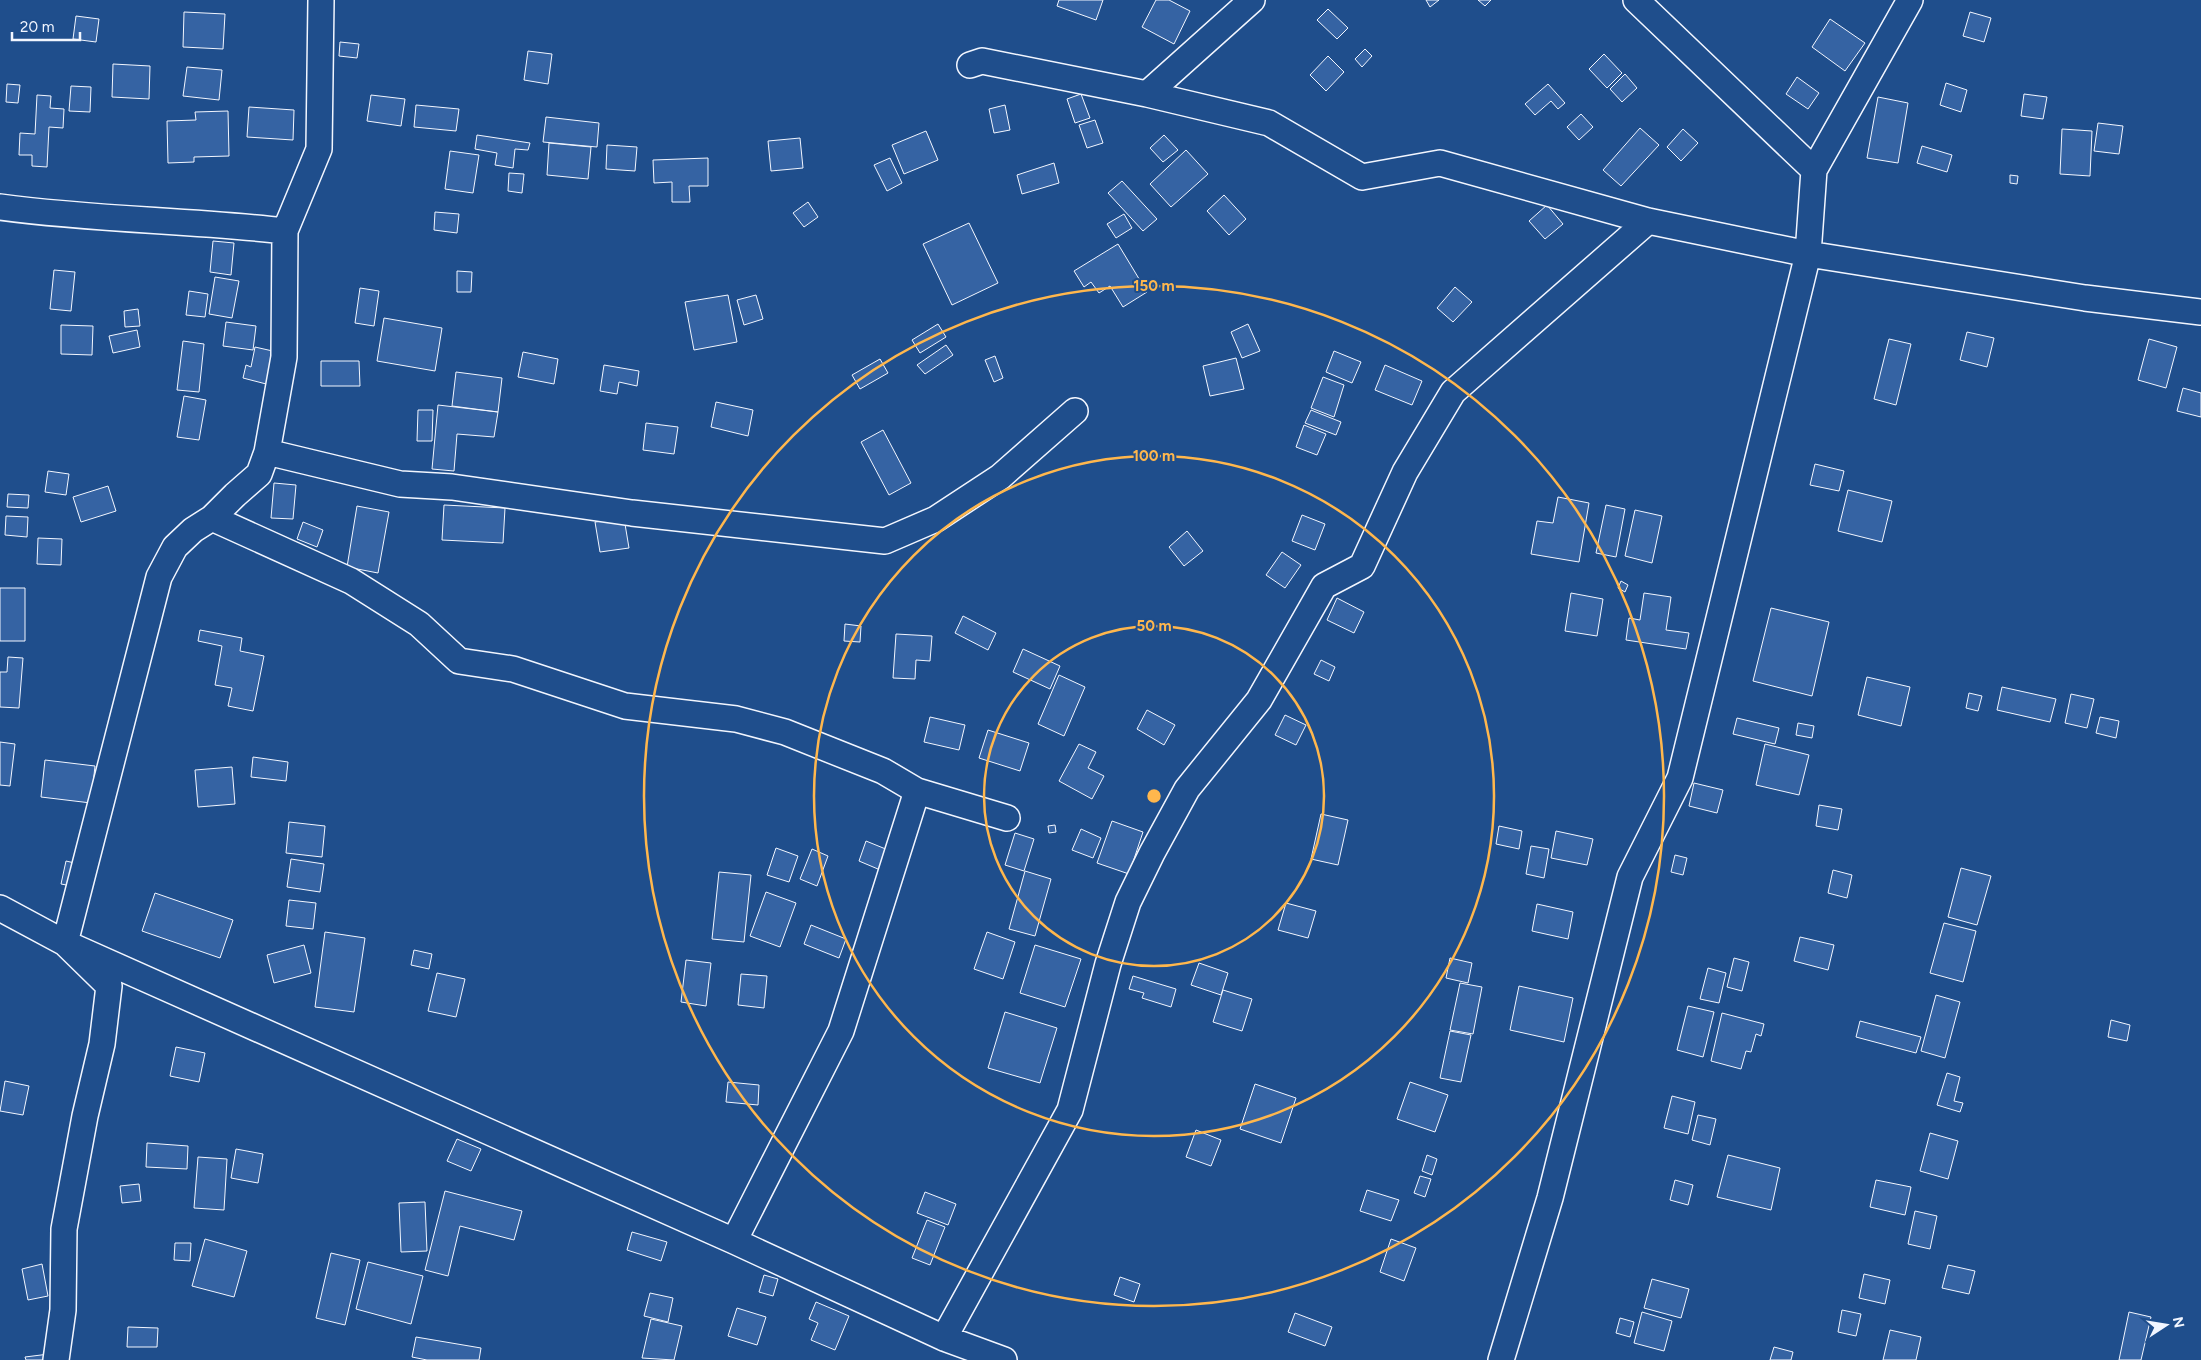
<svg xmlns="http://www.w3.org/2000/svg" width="2201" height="1360" viewBox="0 0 2201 1360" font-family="Figtree,sans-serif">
<rect width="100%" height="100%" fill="#1f4e8c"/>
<path fill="#3563a3" stroke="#f2f6ff" d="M 1059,0 L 1103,0 L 1096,20 L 1057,6 Z
M 1156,0 L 1169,0 L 1190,11 L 1174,44 L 1142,27 Z
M 1426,0 L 1439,0 L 1430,7 Z
M 1478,0 L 1491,0 L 1485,6 Z
M 1328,9 L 1348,28 L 1337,39 L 1317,20 Z
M 184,12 L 225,14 L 223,49 L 183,47 Z
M 1970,12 L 1991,18 L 1984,42 L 1963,36 Z
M 76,16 L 99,19 L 96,42 L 73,39 Z
M 1830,19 L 1865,43 L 1845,71 L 1812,47 Z
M 340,42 L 359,44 L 357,58 L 339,56 Z
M 1365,49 L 1372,56 L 1362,67 L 1355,59 Z
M 528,51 L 552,54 L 548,84 L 524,80 Z
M 1604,54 L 1622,73 L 1607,88 L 1589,69 Z
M 1328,56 L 1344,72 L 1326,91 L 1310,75 Z
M 113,64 L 150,66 L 149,99 L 112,97 Z
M 187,67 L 222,70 L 219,100 L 183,96 Z
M 1625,74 L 1637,88 L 1622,102 L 1610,89 Z
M 1797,77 L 1819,93 L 1808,109 L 1786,94 Z
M 1946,83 L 1967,90 L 1961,112 L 1940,105 Z
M 7,84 L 20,85 L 18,103 L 6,102 Z
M 1548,84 L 1565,103 L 1558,109 L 1551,101 L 1535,115 L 1525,104 Z
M 71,86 L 91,87 L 90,112 L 69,111 Z
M 1081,94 L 1090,118 L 1075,123 L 1067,99 Z
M 2024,94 L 2047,97 L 2043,119 L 2021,116 Z
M 37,95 L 51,96 L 50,108 L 64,109 L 63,128 L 49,127 L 47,167 L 32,166 L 32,155 L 19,155 L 20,133 L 35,134 Z
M 371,95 L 405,99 L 401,126 L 367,121 Z
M 1878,97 L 1908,103 L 1898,163 L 1867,158 Z
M 416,105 L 459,109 L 456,131 L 414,127 Z
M 1005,105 L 1010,130 L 994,133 L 989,109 Z
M 249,107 L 294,110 L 293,140 L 247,137 Z
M 228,111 L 229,156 L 194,157 L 194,162 L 168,163 L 167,121 L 196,120 L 195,112 Z
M 1581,114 L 1593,127 L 1579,140 L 1567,127 Z
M 546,117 L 599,123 L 597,147 L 543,142 Z
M 1095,120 L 1103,143 L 1087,148 L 1079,125 Z
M 2098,123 L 2123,126 L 2119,154 L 2094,151 Z
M 1640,128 L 1659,145 L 1621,186 L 1603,170 Z
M 1683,129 L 1698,143 L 1681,161 L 1667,147 Z
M 2062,129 L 2092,131 L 2090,176 L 2060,174 Z
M 926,131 L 938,160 L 904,174 L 892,145 Z
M 477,135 L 530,143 L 528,150 L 515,149 L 513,168 L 495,165 L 497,153 L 475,149 Z
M 1164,135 L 1178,150 L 1163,162 L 1150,148 Z
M 800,138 L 803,168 L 771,171 L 768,141 Z
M 549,143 L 591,147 L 588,179 L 547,175 Z
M 607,145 L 637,147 L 635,171 L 606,169 Z
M 1922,146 L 1952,155 L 1947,172 L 1917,163 Z
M 1186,150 L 1208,174 L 1171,207 L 1150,184 Z
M 450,151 L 479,155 L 473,193 L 445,189 Z
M 708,158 L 708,186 L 689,186 L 690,202 L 672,202 L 672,182 L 654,183 L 653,160 Z
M 890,158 L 902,183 L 887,191 L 874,165 Z
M 1054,163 L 1059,183 L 1022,194 L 1017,175 Z
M 509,173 L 524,174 L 522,193 L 508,191 Z
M 2010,175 L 2018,176 L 2017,184 L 2010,183 Z
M 1122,181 L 1157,219 L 1143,231 L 1108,193 Z
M 1224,195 L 1246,219 L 1229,235 L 1207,211 Z
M 808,202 L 818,217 L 804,227 L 793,213 Z
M 1547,205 L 1563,224 L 1545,239 L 1529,221 Z
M 435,212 L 459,214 L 457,233 L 434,230 Z
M 1124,214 L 1132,228 L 1116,238 L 1107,224 Z
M 969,223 L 998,283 L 952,305 L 923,244 Z
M 213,241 L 234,243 L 231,275 L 210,272 Z
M 1118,244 L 1147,292 L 1123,307 L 1110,286 L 1099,293 L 1091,282 L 1084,287 L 1074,271 Z
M 54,270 L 75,272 L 71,311 L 50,309 Z
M 457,271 L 472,272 L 471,292 L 457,292 Z
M 215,277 L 239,281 L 232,318 L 209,314 Z
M 1455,287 L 1472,302 L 1453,322 L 1437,308 Z
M 360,288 L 379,291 L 374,326 L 355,323 Z
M 189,291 L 208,294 L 205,317 L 186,315 Z
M 728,295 L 737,342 L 694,350 L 685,302 Z
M 756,295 L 763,319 L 744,325 L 737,300 Z
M 138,309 L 140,326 L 125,327 L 124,311 Z
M 384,318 L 442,328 L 435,371 L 377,361 Z
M 226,322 L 256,326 L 253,350 L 223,346 Z
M 938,324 L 946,337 L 920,353 L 912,340 Z
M 1248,324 L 1260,351 L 1242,358 L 1231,332 Z
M 61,325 L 93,326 L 92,355 L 61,354 Z
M 137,330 L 140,347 L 113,353 L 109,336 Z
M 1967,332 L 1994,338 L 1987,367 L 1960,360 Z
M 1889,339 L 1911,344 L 1896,405 L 1874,399 Z
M 2149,339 L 2177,347 L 2166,388 L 2138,380 Z
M 183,341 L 204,344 L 199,392 L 177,390 Z
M 946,345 L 953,355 L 925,374 L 917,365 Z
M 255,347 L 277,352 L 270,385 L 243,378 L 246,365 L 251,367 Z
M 1334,351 L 1361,362 L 1352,383 L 1326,372 Z
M 523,352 L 558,359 L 554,384 L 518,377 Z
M 995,356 L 1003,378 L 994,382 L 985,360 Z
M 1236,358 L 1244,389 L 1210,396 L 1203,366 Z
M 880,359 L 888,373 L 860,389 L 852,375 Z
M 321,361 L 359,361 L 360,386 L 321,386 Z
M 604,365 L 639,371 L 637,386 L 619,382 L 617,394 L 600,391 Z
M 1385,365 L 1422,381 L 1412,405 L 1375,390 Z
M 456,372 L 502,378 L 498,412 L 452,406 Z
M 1323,377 L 1344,385 L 1334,417 L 1311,408 Z
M 2183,388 L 2201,393 L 2201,417 L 2177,411 Z
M 184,396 L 206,400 L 199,440 L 177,437 Z
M 716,402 L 753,410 L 748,436 L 711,427 Z
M 438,405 L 498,412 L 494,437 L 457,434 L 454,471 L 432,469 Z
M 418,410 L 433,410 L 432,441 L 417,441 Z
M 1311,410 L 1341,422 L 1336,435 L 1305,423 Z
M 646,423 L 678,427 L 674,454 L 643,450 Z
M 1304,425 L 1326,434 L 1317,455 L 1296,447 Z
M 883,430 L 911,483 L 889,495 L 861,442 Z
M 1815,464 L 1844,471 L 1839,491 L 1810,485 Z
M 48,471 L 69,474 L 66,495 L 45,492 Z
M 274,483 L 296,485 L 293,519 L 271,518 Z
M 108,486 L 116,511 L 81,522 L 73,497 Z
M 1848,490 L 1892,501 L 1882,542 L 1838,531 Z
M 8,494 L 29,495 L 28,508 L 7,507 Z
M 1558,497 L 1589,503 L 1579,562 L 1531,554 L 1537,521 L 1553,523 Z
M 444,505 L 505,508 L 503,543 L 442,540 Z
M 1606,505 L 1625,509 L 1616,557 L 1596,553 Z
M 357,506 L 389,512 L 378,573 L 347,567 Z
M 1635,510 L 1662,516 L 1652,563 L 1625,556 Z
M 1302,515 L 1325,524 L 1315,550 L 1292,541 Z
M 6,516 L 28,517 L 27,537 L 5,535 Z
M 624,518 L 629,548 L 600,552 L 595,522 Z
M 303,522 L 323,530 L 317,547 L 297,539 Z
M 1187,531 L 1203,551 L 1184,566 L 1169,547 Z
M 38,538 L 62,539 L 61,565 L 37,564 Z
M 1282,552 L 1301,565 L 1285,588 L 1266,575 Z
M 1621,581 L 1628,585 L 1625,592 L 1618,588 Z
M 0,588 L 25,588 L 25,641 L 0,641 Z
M 1571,593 L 1603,599 L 1597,636 L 1565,631 Z
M 1644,593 L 1671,597 L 1666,630 L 1689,633 L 1686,649 L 1626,640 L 1629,618 L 1640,620 Z
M 1337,598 L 1364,612 L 1354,633 L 1327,620 Z
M 1771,608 L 1829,622 L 1812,696 L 1753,681 Z
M 963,616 L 996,633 L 988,650 L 955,633 Z
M 845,624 L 861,626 L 860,642 L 844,641 Z
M 200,630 L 242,638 L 240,651 L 264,656 L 253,711 L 228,706 L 232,688 L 215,685 L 222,646 L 198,641 Z
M 896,634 L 932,636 L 930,661 L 916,660 L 915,679 L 893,678 Z
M 1023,649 L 1060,666 L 1050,689 L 1013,672 Z
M 8,657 L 23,658 L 19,708 L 0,707 L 0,672 L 7,672 Z
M 1321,660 L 1335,667 L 1329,681 L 1314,674 Z
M 1059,675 L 1085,687 L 1064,736 L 1038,724 Z
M 1867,677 L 1910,687 L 1901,726 L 1858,715 Z
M 2002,687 L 2056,699 L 2050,722 L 1997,710 Z
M 1969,693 L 1982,696 L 1978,711 L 1966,708 Z
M 2071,694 L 2094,699 L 2087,728 L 2065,723 Z
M 1147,710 L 1175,725 L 1164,745 L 1137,729 Z
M 1285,715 L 1306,725 L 1296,745 L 1275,735 Z
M 930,717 L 965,725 L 959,750 L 924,742 Z
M 2100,717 L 2119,721 L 2116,738 L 2096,733 Z
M 1737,718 L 1779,728 L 1775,744 L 1733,734 Z
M 1798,723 L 1814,726 L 1812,738 L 1796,735 Z
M 988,730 L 1029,743 L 1020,771 L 979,758 Z
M 0,742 L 15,744 L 10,786 L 0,785 Z
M 1079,744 L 1096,752 L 1088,768 L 1104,776 L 1092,799 L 1059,781 Z
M 1765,744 L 1809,755 L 1799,795 L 1756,785 Z
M 253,757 L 288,762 L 286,781 L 251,777 Z
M 45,760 L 95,766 L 91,803 L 41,797 Z
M 232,767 L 235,804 L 198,807 L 195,770 Z
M 1694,783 L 1723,790 L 1717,813 L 1689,806 Z
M 1819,805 L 1842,809 L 1838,830 L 1816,826 Z
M 1321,814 L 1348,820 L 1338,865 L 1311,859 Z
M 1112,821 L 1143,832 L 1129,874 L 1097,863 Z
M 289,822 L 325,826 L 322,857 L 286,853 Z
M 1055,825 L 1056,832 L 1049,833 L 1048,826 Z
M 1499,826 L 1522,831 L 1519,849 L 1496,844 Z
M 1081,829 L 1101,838 L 1093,858 L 1072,850 Z
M 1556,831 L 1593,839 L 1587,865 L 1551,858 Z
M 1015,833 L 1034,839 L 1024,871 L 1005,865 Z
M 866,841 L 893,852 L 885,872 L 859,861 Z
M 1531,846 L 1549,849 L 1544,878 L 1526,874 Z
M 776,848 L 798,856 L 789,882 L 767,875 Z
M 812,849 L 828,856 L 817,886 L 800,879 Z
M 1675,855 L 1687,858 L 1683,875 L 1671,872 Z
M 291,859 L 324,864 L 320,892 L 287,887 Z
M 66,861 L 92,867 L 88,889 L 61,884 Z
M 1961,868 L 1991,876 L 1977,925 L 1948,917 Z
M 1833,870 L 1852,875 L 1847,898 L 1828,893 Z
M 1025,871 L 1051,879 L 1035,936 L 1009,929 Z
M 719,872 L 751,875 L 744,942 L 712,939 Z
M 766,892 L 796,903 L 780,947 L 750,936 Z
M 155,893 L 233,920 L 220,958 L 142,931 Z
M 289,900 L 316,903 L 313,929 L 286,926 Z
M 1286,903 L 1316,911 L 1308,938 L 1278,930 Z
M 1537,904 L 1573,912 L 1568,939 L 1532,931 Z
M 1944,923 L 1976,931 L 1963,982 L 1930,973 Z
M 811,925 L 846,939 L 839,958 L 804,944 Z
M 325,932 L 365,938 L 354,1012 L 315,1007 Z
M 987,932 L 1015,942 L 1003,979 L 974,969 Z
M 1800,937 L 1834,945 L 1828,970 L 1794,961 Z
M 304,945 L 311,973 L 274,983 L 267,955 Z
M 1035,945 L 1081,959 L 1065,1007 L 1020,993 Z
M 414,950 L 432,954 L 429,969 L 411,965 Z
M 1450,958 L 1472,963 L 1468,983 L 1446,978 Z
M 1734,958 L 1749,962 L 1742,991 L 1727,987 Z
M 686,960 L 711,963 L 706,1006 L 681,1002 Z
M 1199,963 L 1228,973 L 1221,995 L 1191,985 Z
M 1708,968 L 1726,973 L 1719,1003 L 1700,999 Z
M 437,973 L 465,979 L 456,1017 L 428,1011 Z
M 741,974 L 767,976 L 764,1008 L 738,1005 Z
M 1133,976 L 1176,989 L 1171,1007 L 1142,998 L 1144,993 L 1129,989 Z
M 1460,983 L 1482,987 L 1473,1034 L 1450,1030 Z
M 1519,986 L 1573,998 L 1564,1042 L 1510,1030 Z
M 1223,990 L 1252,999 L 1242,1031 L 1213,1022 Z
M 1936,995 L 1960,1002 L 1945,1058 L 1921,1051 Z
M 1688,1006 L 1714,1012 L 1703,1057 L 1677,1050 Z
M 1005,1012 L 1057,1028 L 1040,1083 L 988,1068 Z
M 1722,1013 L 1764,1024 L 1761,1036 L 1756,1034 L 1751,1052 L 1746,1051 L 1741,1069 L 1711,1061 Z
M 2111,1020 L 2130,1025 L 2127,1041 L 2108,1037 Z
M 1860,1021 L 1921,1037 L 1916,1053 L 1856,1037 Z
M 1450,1031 L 1471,1035 L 1461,1082 L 1440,1078 Z
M 176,1047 L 205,1053 L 199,1082 L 170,1076 Z
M 1947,1073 L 1960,1077 L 1954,1101 L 1963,1103 L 1960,1112 L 1937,1105 Z
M 5,1081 L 29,1086 L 23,1115 L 0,1111 Z
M 728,1082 L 759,1085 L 758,1105 L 726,1102 Z
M 1410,1082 L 1448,1095 L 1435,1132 L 1397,1119 Z
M 1255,1084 L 1296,1098 L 1281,1143 L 1240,1129 Z
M 1672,1096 L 1695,1102 L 1688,1134 L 1664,1128 Z
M 1698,1115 L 1716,1119 L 1710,1145 L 1692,1140 Z
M 1196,1130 L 1221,1140 L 1211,1166 L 1186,1157 Z
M 1930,1133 L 1958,1141 L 1948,1179 L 1920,1171 Z
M 457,1139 L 481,1149 L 471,1171 L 447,1161 Z
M 147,1143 L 188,1146 L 187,1169 L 146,1167 Z
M 236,1149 L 263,1154 L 258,1183 L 231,1178 Z
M 1427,1155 L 1437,1159 L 1432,1175 L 1422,1171 Z
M 1728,1155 L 1780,1168 L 1771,1210 L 1717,1197 Z
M 198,1157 L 227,1159 L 224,1210 L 194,1208 Z
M 1420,1176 L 1431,1179 L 1425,1197 L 1414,1193 Z
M 1675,1180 L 1693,1185 L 1688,1205 L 1670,1200 Z
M 1876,1180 L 1911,1187 L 1905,1215 L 1870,1207 Z
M 139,1184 L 141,1201 L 122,1203 L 120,1186 Z
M 1367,1190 L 1399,1200 L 1391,1221 L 1360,1211 Z
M 445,1191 L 522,1211 L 514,1240 L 460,1226 L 448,1276 L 425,1270 Z
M 925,1192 L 956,1204 L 948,1225 L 917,1213 Z
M 425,1202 L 427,1251 L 401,1252 L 399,1203 Z
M 1915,1211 L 1937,1216 L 1930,1249 L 1908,1244 Z
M 927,1220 L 945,1227 L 930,1265 L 912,1258 Z
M 632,1232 L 667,1242 L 661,1261 L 627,1250 Z
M 205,1239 L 247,1251 L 234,1297 L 192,1286 Z
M 1391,1239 L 1416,1248 L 1404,1281 L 1380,1272 Z
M 175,1243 L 191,1243 L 190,1261 L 174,1260 Z
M 331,1253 L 360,1260 L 345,1325 L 316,1318 Z
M 368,1262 L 423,1276 L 411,1324 L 356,1309 Z
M 42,1264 L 48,1296 L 28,1300 L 22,1269 Z
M 1948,1265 L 1975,1271 L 1969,1294 L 1942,1288 Z
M 1864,1274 L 1890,1280 L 1885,1304 L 1859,1298 Z
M 764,1275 L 778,1279 L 773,1296 L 759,1292 Z
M 1120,1277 L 1140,1284 L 1134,1302 L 1114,1295 Z
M 1652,1279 L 1689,1289 L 1681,1318 L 1644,1308 Z
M 650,1293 L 673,1298 L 668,1322 L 644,1316 Z
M 816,1302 L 849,1316 L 835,1350 L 811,1340 L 818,1323 L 809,1319 Z
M 737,1308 L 766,1317 L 757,1345 L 728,1336 Z
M 1842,1310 L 1861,1314 L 1856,1336 L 1838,1332 Z
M 1642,1312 L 1672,1321 L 1664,1351 L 1634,1343 Z
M 2129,1312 L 2151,1317 L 2141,1360 L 2119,1360 Z
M 1295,1313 L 1332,1327 L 1325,1346 L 1288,1332 Z
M 1620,1318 L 1634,1322 L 1630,1337 L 1616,1333 Z
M 651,1319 L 682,1326 L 674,1360 L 642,1358 Z
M 128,1327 L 158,1328 L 157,1347 L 127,1347 Z
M 1890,1330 L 1921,1337 L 1916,1360 L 1883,1360 Z
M 416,1337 L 481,1348 L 479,1360 L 427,1360 L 412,1357 Z
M 1774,1347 L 1793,1352 L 1791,1360 L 1770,1360 Z
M 49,1354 L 50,1360 L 26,1360 L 25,1357 Z"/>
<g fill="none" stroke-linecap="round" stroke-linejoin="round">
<defs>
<path id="minor" d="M 1636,0 L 1814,170
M 970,65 L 982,61 L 1147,94 L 1269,123 L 1362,177 L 1440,163 L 1648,221 L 1808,254 L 2085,298 L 2201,312
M 1147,94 L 1252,0
M 0,207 C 95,220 190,220 285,231
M 267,452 L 400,484 L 452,487 L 632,513 L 885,541 L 936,519 L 1000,477 L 1075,411
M 212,518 L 351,581 L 419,624 L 459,661 L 513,669 L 625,706 L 736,719 L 785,732 L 883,771 L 917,791 L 1007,818
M 0,908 L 65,943 L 734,1241 L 944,1338 L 1004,1360
M 734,1241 L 841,1031 L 917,791
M 944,1338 L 1070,1110 L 1108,964 L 1128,902 L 1152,853 L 1187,789 L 1259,700 L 1324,586 L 1362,566 L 1405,472 L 1453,392 L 1648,221
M 56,1360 L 63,1310 L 64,1229 L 85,1116 L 102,1044 L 109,986 L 65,943 L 159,577 L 175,547 L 193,530 L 212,518 L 235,495 L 259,474 L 267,452 L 284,357 L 285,231 L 319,149 L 321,0
M 1501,1360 L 1550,1198 L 1630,877 L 1680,778 L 1808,254 L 1814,170 L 1910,0"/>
</defs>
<use href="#minor" stroke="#f2f6ff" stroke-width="28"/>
<use href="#minor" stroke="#1f4e8c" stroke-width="25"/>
</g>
<g fill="none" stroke="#ffb74d" stroke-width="2.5">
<circle cx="1154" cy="796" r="170"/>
<circle cx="1154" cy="796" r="340"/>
<circle cx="1154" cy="796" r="510"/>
</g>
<circle cx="1154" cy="796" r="8" fill="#ffb74d" stroke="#1f4e8c" stroke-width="2.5"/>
<g font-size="15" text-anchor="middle" font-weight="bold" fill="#ffb74d" stroke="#1f4e8c" stroke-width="4" stroke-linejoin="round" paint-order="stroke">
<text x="1154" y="291">150 m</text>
<text x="1154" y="461">100 m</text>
<text x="1154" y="631">50 m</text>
</g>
<g transform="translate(2166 1325) rotate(78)" stroke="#1f4e8c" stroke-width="4" paint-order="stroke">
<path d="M0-4L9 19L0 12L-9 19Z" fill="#f2f6ff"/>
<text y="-8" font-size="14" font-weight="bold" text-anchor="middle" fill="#f2f6ff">N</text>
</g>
<path d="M12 32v8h68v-8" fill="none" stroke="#f2f6ff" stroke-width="2.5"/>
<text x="20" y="32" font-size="15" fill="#f2f6ff" stroke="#1f4e8c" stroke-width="4" paint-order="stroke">20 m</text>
</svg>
